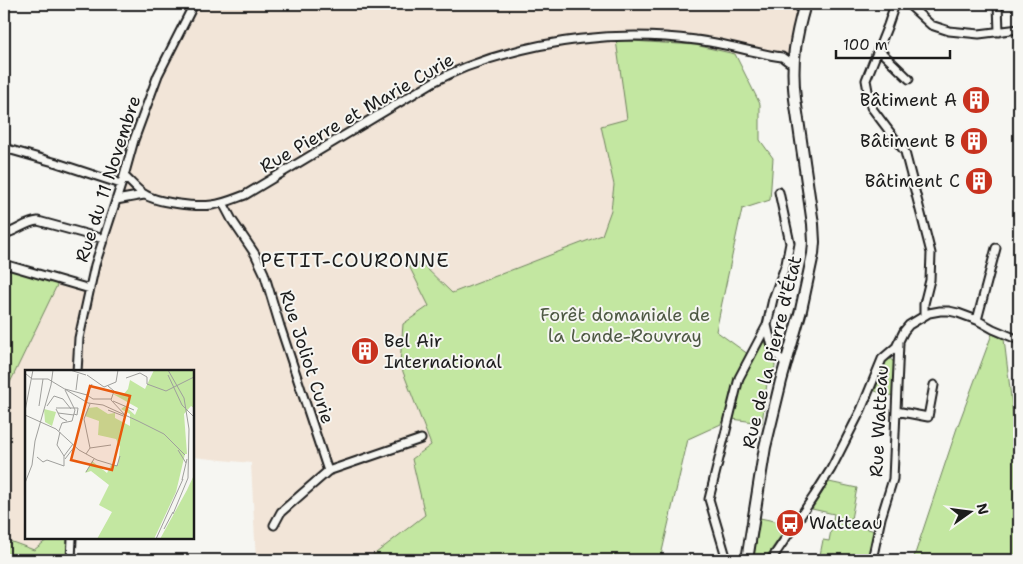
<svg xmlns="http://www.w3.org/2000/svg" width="1023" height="564" viewBox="0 0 1023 564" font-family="'Shantell Sans',sans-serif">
<rect width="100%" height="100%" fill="#f6f6f2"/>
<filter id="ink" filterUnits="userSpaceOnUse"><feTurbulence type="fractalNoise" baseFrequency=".02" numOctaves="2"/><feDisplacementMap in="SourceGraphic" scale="10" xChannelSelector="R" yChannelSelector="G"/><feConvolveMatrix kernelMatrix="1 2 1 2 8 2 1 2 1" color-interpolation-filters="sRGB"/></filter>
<g filter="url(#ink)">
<path fill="#f2e5d8" d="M 196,4 L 801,4 L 787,60 L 735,54 L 695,45 L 628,119 L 602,127 L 614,185 L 611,210 L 602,235 L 452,293 L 421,263 L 429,306 L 403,324 L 400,364 L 431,446 L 412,459 L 425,515 L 367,560 L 256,560 L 251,463 L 193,457 L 192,372 L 26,372 L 26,538 L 70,538 L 48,539 L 34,550 L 4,539 L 4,395 L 59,281 L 93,293 L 101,262 L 137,142 L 161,75 Z"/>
<path fill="#c3e7a1" stroke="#70825e" d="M 616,40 L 695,45 L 735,54 L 760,104 L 760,140 L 773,158 L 770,200 L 742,209 L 716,331 L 752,357 L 765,337 L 773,342 L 775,367 L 767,383 L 762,423 L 732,419 L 688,439 L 660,560 L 367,560 L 425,515 L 412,459 L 431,445 L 400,364 L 403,324 L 429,306 L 409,266 L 421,263 L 452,293 L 602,235 L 611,210 L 614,185 L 601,126 L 627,119 Z
M 4,264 L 59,281 L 4,395 Z
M 992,334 L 1004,339 L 1019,464 L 1019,560 L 913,560 L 957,428 Z
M 890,359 L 893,361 L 894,364 L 893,396 L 875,391 L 886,362 L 888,360 Z
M 829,482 L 857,488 L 850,524 L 875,531 L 869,560 L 853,560 L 837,557 L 836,560 L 819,560 L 823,540 L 829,541 L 834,514 L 812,509 Z
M 760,518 L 789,524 L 764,560 L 753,560 Z
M 70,538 L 69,560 L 4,560 L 4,539 L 34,550 L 48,539 Z"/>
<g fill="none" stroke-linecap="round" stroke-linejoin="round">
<defs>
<path id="street" d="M 895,4 L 888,25 L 866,80 L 871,107 L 905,152 L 931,253 L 930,280 L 924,304 L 924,315
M 908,4 L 931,25 L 949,31 L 979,34 L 1019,29
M 998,4 L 999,32
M 878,49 L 909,79
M 4,148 L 57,163 L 121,184
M 124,176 C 130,181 137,190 144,194 C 157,203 196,207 212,205 C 223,204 234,199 245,195 L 435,81 C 445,76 456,71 466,67 C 539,39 619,30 696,40 C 725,43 753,53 782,57 L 789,62 L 793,62
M 779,192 L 790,243 L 786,264 L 773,299 L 767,325 L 773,351 L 786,364
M 116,200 L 144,195
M 223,203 L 232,220 L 255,254 L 264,273 L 280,326 L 328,471
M 4,234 C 16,232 25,222 38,221 L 104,239
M 4,264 L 90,289
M 977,320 L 996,248
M 77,372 L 79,338 L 95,265 L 124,176 L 134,140 L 158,75 L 194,4
M 896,411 L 928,417 L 934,385
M 274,525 L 281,512 L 328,471 L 421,439
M 71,560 L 72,538
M 727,560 L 709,499 L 739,378 L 767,325
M 771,560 L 814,496 L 831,469 L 861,410 L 882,359 L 896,347 L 904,331 L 909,325 L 929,313 L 940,311 L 949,311 L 958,313 L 977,320 L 993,329 L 1019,340
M 872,560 L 881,518 L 893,479 L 899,343"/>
<path id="secondary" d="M 747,560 L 765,447 L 781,381 L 801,310 L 813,254 L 814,242 L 813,224 L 795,99 C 791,63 795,38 805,4"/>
</defs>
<use href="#street" stroke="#1c1c1c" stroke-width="11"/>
<use href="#secondary" stroke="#1c1c1c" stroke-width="14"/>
<use href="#street" stroke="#f6f6f2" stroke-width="7"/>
<use href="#secondary" stroke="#f6f6f2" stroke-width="10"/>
</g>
</g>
<defs>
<symbol id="building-disc" viewBox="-11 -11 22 22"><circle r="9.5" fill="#c8321e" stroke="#f6f6f2"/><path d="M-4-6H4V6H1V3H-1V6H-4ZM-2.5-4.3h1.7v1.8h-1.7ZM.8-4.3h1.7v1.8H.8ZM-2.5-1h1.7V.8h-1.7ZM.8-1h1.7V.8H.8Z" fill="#fff"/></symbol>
<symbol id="bus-disc" viewBox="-11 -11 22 22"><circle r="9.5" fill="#c8321e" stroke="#f6f6f2"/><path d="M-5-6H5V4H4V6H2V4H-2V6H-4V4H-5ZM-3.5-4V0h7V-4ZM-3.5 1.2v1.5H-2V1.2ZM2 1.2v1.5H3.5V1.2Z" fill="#fff"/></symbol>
</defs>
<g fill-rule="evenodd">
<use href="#building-disc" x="960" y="84" width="32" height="32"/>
<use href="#building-disc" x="958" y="125" width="32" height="32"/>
<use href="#building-disc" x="963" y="165" width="32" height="32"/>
<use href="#building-disc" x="349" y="335" width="32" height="32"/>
<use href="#bus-disc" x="774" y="507" width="32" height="32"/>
</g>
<g text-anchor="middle" stroke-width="4" stroke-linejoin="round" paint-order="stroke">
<g font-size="18" fill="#1c1c1c" stroke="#f6f6f2" text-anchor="end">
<text x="957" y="106">Bâtiment A</text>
<text x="955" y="147">Bâtiment B</text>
<text x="960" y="187">Bâtiment C</text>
<text x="384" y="347" text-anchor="start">Bel Air<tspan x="384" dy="21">International</tspan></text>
<text x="809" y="529" text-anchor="start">Watteau</text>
</g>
<g font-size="18" fill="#1c1c1c" stroke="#f6f6f2">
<text transform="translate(357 113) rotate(-30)" y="6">Rue Pierre et Marie Curie</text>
<text transform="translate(108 179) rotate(-72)" y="6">Rue du 11 Novembre</text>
<text transform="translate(772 352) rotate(-76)" y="6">Rue de la Pierre d'État</text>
<text transform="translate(307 357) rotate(72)" y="6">Rue Joliot Curie</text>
<text transform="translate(879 421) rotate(-87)" y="6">Rue Watteau</text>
</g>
<g font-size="18" fill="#4e5944" stroke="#f6f6f2">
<text x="625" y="321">Forêt domaniale de<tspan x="625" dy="21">la Londe-Rouvray</tspan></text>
</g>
<g font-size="20" letter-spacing="1" fill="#1c1c1c" stroke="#f6f6f2">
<text x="355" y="267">PETIT-COURONNE</text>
</g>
</g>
<g transform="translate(25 370)">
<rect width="169" height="169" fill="#f6f6f2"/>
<path d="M 129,0 L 169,0 L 169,38 L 166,36 L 159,44 L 162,84 L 160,84 L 151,122 L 129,169 L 72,169 L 87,142 L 74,135 L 84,115 L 66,101 L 60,103 L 67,91 L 82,103 L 86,95 L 93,95 L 95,77 L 91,69 L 73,65 L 74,51 L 60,46 L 63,38 L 72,37 L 83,44 L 90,43 L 90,48 L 105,56 L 105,44 L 96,39 L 100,36 L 110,45 L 113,38 L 88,24 L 98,25 L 103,19 L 105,10 L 120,19 ZM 19,39 L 31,42 L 27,56 L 20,52 ZM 169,105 L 169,169 L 135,169 L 162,120 Z" fill="#c3e7a1"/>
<path fill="none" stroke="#9f9f9c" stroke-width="1" d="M 45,0 L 61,5M 143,0 L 159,28 L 164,59 L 163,108 L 148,144M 0,3 L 7,9 L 23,9 L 63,33 L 78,35 L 113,51 L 139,64 L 160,85M 62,5 L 79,17 L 91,12 L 93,0M 143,5 L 157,35 L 169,47M 101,8 L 115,3 L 122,7 L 122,14 L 141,21 L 169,7M 83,16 L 89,21 L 86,30 L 101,46M 40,19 L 62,25 L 67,14M 51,20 L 53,4M 62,25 L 68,29 L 86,29M 88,31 L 109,40M 14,36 L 18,9M 22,36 L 29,26 L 38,29 L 46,39M 31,38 L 53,38 L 52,45 L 49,44M 31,39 L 35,47 L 42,51M 83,40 L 101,47M 0,41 L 8,0M 33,43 L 49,45M 0,45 L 31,59 L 54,80 L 72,90 L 92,96 L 95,86M 34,61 L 37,53 L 47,51 L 50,40 L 40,20M 35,62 L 32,75 L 39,86 L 48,74M 65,78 L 86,75M 153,80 L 161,93M 61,84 L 65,78 L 59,49 L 65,34M 12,87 L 18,92 L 22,90 L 39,96 L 39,86M 40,89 L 50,76M 61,102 L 69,89M 157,110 L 162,89M 0,113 L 7,95 L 10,71 L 26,15 L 28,0M 139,159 L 148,142M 131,169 L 158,109"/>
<path fill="#e8590c" fill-opacity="0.15" stroke="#e8590c" stroke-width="2.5" d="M 65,16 L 105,26 L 87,100 L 46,90 Z"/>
<rect width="169" height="169" fill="none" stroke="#1c1c1c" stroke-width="2.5"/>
</g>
<rect width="1023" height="564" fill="none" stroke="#f6f6f2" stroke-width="20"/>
<rect x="10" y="10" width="1003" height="544" fill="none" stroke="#1c1c1c" stroke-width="2" filter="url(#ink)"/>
<g transform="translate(970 512) rotate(76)" stroke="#f6f6f2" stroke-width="4" paint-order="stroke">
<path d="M0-4L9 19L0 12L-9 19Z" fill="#1c1c1c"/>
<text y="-8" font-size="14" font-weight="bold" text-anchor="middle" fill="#1c1c1c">N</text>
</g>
<path d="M836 50v8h114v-8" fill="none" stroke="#1c1c1c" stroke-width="2.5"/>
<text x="843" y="50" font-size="15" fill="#1c1c1c" stroke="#f6f6f2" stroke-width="4" paint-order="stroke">100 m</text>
</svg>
